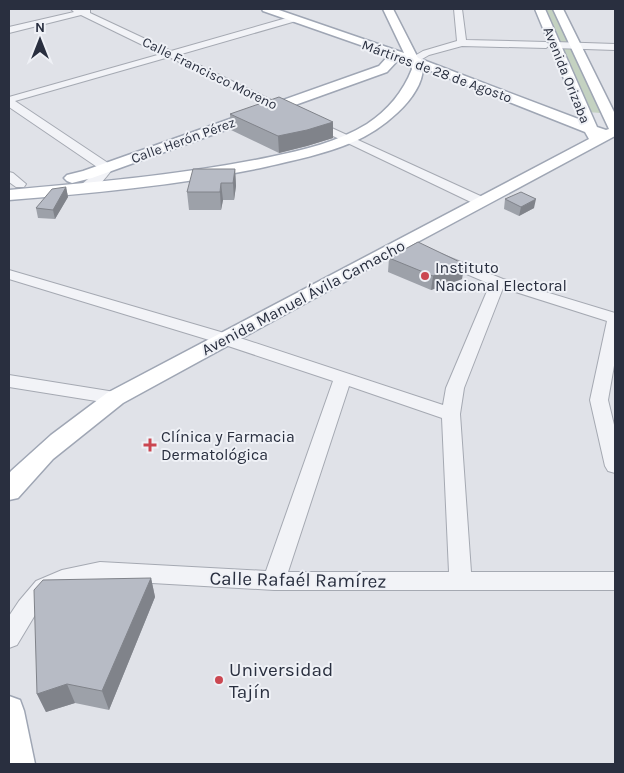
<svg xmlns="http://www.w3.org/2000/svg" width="624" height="773" viewBox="0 0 624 773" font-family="Karla,sans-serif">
<rect width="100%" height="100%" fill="#e0e2e8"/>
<path fill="#c4d2c1" d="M 542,9 L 554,9 L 570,45 L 558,44 Z
M 560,47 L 571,47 L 601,113 L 587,112 Z"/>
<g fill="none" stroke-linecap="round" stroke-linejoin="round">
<defs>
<path id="minor" d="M 71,9 L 90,9 L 90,13 L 171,51 L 290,17 L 296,17 L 296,21 L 178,55 L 294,111 L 293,113 L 285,113 L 169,57 L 15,101 L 111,165 L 113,168 C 106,178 95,193 82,190 L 80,187 L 82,184 L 100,169 L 9,107 L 9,97 L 161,54 L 81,15 L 9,33 L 9,27 L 74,12 Z
M 454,9 L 462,9 L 466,40 L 546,42 L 550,45 L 555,42 L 615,44 L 615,50 L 555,48 L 550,45 L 546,48 L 462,46 L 429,55 L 417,62 L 411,62 L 411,58 L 423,51 L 457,41 Z
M 312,119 L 487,199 L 489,202 L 482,206 L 477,205 L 308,124 L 306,122 L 308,120 Z
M 9,172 L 13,173 L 26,184 L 24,187 L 16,187 L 9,182 Z
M 441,254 L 503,279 L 615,313 L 615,360 L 608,400 L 615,429 L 615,473 L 608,471 L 605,466 L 590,400 L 607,321 L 503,288 L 464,388 L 460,414 L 471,572 L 615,572 L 615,590 L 274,590 L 100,580 L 64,588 L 52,595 L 35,615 L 17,645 L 9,648 L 9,616 L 19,601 L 36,581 L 62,570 L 100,562 L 266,571 L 333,381 L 219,343 L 9,279 L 9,270 L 231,335 L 443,405 L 446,388 L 490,284 L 436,261 L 434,258 L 436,255 ZM 349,386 L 442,418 L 449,572 L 288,572 Z
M 9,375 L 115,392 L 121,394 L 124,398 L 121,402 L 115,404 L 9,387 Z"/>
<path id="major" d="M 262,9 L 276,9 L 404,53 L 383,9 L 393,9 L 418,58 L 581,120 L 535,9 L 545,9 L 597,127 L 606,130 L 609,129 L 553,9 L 563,9 L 615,114 L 615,136 L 412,245 L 123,403 L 53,459 L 18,498 L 9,500 L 9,474 L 11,471 L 51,435 L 107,393 L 589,139 L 585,132 L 423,68 C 422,99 380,131 353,142 C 325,154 295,160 265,167 C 181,185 94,193 9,200 L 9,190 C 96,182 184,175 270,157 C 303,150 338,142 367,124 C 388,110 403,92 412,69 L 409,62 L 399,59 L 387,72 L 92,178 L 72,183 L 67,181 L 64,178 L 67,175 L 83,171 L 379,66 L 389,55 L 263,11 Z
M 9,696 L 20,700 L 24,711 L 35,764 L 9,764 Z"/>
</defs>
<use href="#minor" stroke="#a5a9b2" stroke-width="2"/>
<use href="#major" stroke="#9fa6b4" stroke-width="3"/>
<use href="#minor" fill="#f2f3f7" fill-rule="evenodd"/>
<use href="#major" fill="#fff" fill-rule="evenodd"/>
</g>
<path fill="#9da1a9" d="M 230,114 L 333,138 L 307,146 L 279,153 L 231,130 Z
M 235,169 L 236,186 L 234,200 L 223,200 L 221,210 L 189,210 L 187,192 Z
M 66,187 L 68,197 L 55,219 L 38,218 L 36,208 Z
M 505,199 L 534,208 L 519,216 L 504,209 Z
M 389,258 L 464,264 L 462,279 L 431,290 L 388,272 Z
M 151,578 L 155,597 L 109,710 L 75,703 L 46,712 L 37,694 Z"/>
<path fill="#80838a" d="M 333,122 L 333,138 L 307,146 L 279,153 L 278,136 Z
M 235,169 L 236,186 L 234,200 L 233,183 Z
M 221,183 L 223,200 L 221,210 L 220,192 Z
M 66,187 L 68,197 L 55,219 L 53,210 Z
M 536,199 L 534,208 L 519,216 L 521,207 Z
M 464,264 L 462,279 L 431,290 L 433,276 Z
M 151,578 L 155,597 L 109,710 L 102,691 Z
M 67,684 L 75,703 L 46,712 L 37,694 Z"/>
<path fill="#b7bbc5" stroke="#80838a" d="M 279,97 L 333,122 L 307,130 L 278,136 L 230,114 Z
M 193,169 L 235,169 L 233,183 L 221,183 L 220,192 L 187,192 Z
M 66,187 L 53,210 L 36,208 L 52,189 Z
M 521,192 L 536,199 L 521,207 L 505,199 Z
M 418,242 L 464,264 L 433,276 L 389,258 Z
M 151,578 L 102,691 L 67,684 L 37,694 L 34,590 L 43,580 Z"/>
<g fill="#cb4751" stroke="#eff1f6" stroke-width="2">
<circle cx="425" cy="276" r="5"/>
<path d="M147.5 437.5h5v5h5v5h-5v5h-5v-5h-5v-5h5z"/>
<circle cx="219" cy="680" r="5"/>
</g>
<g text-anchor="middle" stroke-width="4" stroke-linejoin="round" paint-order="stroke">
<g font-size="14" fill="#292f3f" stroke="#eff1f6">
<text transform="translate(437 71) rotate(20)" y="5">Mártires de 28 de Agosto</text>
<text transform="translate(210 73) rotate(26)" y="5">Calle Francisco Moreno</text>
<text transform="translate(567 75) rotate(68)" y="5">Avenida Orizaba</text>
<text transform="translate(183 140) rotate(-20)" y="5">Calle Herón Pérez</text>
</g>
<g font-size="16" fill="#292f3f" stroke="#eff1f6" text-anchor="start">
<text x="435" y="273">Instituto<tspan x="435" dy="18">Nacional Electoral</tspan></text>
<text x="161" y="442">Clínica y Farmacia<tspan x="161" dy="18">Dermatológica</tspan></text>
</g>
<g font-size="16" fill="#292f3f" stroke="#eff1f6">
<text transform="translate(303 297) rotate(-28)" y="6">Avenida Manuel Ávila Camacho</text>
</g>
<g font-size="19" fill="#292f3f" stroke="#eff1f6">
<text transform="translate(298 579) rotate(1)" y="7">Calle Rafaél Ramírez</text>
</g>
<g font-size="19" fill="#292f3f" stroke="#eff1f6" text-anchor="start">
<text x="229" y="676">Universidad<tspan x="229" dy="22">Tajín</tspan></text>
</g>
</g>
<rect width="624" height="773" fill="none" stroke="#292f3f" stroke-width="20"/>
<g transform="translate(40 40)" stroke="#eff1f6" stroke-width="4" paint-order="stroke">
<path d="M0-4L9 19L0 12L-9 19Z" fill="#292f3f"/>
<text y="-8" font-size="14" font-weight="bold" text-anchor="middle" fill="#292f3f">N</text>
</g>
</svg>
